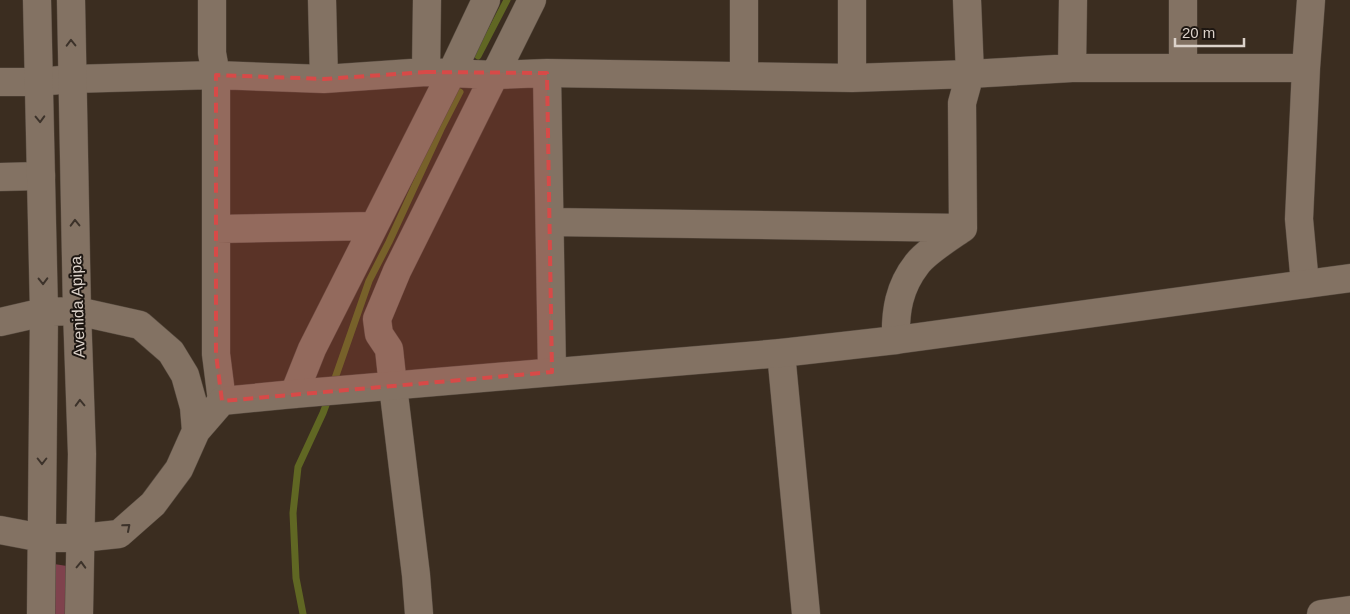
<svg xmlns="http://www.w3.org/2000/svg" width="1350" height="614" viewBox="0 0 1350 614" font-family="Helvetica,sans-serif">
<rect width="100%" height="100%" fill="#3b2d20"/>
<path fill="#7f424d" d="M 54,564 L 67,566 L 66,614 L 54,614 Z"/>
<g fill="none" stroke-linecap="round" stroke-linejoin="round">
<path stroke="#606723" stroke-width="7" d="M 478,56 L 507,0
M 333,384 L 369,281 L 389,242 L 441,129 L 460,92
M 303,614 L 296,578 L 293,513 L 298,467 L 323,413 L 329,397"/>
<defs>
<path id="minor" d="M 212,0 L 212,53 L 216,75 L 216,354 L 222,401
M 322,0 L 324,79
M 852,0 L 852,78
M 1072,68 L 1073,0
M 1183,68 L 1183,0
M 426,72 L 427,0
M 547,73 L 552,372
M 744,76 L 744,0
M 0,82 L 38,82 L 72,79 L 216,75 L 324,79 L 426,72 L 496,75 L 547,73 L 852,78 L 970,74 L 1072,68 L 1306,68
M 0,177 L 41,176
M 550,222 L 963,228
M 963,228 L 962,103 L 970,74 L 967,0
M 217,229 L 373,226
M 1305,284 L 1299,219 L 1306,68 L 1311,0
M 896,340 C 895,311 899,287 917,264 C 926,252 950,237 963,228
M 781,353 L 806,614
M 294,394 L 312,349 L 451,74 L 486,0
M 419,614 L 416,575 L 393,386 L 389,349 L 379,334 L 377,319 L 397,271 L 532,0
M 1321,614 L 1350,610"/>
<path id="tertiary" d="M 37,0 L 44,312 L 41,614
M 71,0 L 77,311 L 82,454 L 79,614
M 0,322 L 44,312 L 77,311 L 140,325 L 171,352 L 185,375 L 194,407 L 196,431
M 0,530 L 42,538 L 81,538 L 119,534 L 153,504 L 179,469 L 196,431 L 222,401 L 294,394 L 781,353 L 896,340 L 1350,278"/>
</defs>
<use href="#minor" stroke="#564a3f" stroke-width="29"/>
<use href="#tertiary" stroke="#564a3f" stroke-width="29"/>
<use href="#minor" stroke="#837263" stroke-width="28"/>
<use href="#tertiary" stroke="#837263" stroke-width="28"/>
</g>
<defs><path id="oneway-chevron" d="M-2-3.5L2.5 0L-2 3.5" fill="none" stroke-width="1.6" stroke-linecap="round" stroke-linejoin="round" transform="scale(1.25)"/></defs>
<g stroke="#3c322a">
<use href="#oneway-chevron" transform="translate(71 43) rotate(-91)"/>
<use href="#oneway-chevron" transform="translate(40 119) rotate(88)"/>
<use href="#oneway-chevron" transform="translate(75 223) rotate(-91)"/>
<use href="#oneway-chevron" transform="translate(43 281) rotate(89)"/>
<use href="#oneway-chevron" transform="translate(80 403) rotate(-92)"/>
<use href="#oneway-chevron" transform="translate(42 461) rotate(90)"/>
<use href="#oneway-chevron" transform="translate(127 527) rotate(-41)"/>
<use href="#oneway-chevron" transform="translate(81 565) rotate(-88)"/>
</g>
<path fill="#d74a48" fill-opacity="0.2" stroke="#d74a48" stroke-width="4" stroke-dasharray="10 6" stroke-linejoin="round" d="M 426,72 L 547,73 L 552,372 L 222,401 L 216,354 L 216,75 L 324,79 Z"/>
<g text-anchor="middle" stroke-width="4" stroke-linejoin="round" paint-order="stroke">
<g font-size="16" fill="#dcd2ca" stroke="#1d1611">
<text transform="translate(77 307) rotate(-92)" y="6">Avenida Apipa</text>
</g>
</g>
<path d="M1175 38v8h69v-8" fill="none" stroke="#dcd2ca" stroke-width="2.5"/>
<text x="1182" y="38" font-size="15" fill="#dcd2ca" stroke="#1d1611" stroke-width="4" paint-order="stroke">20 m</text>
</svg>
